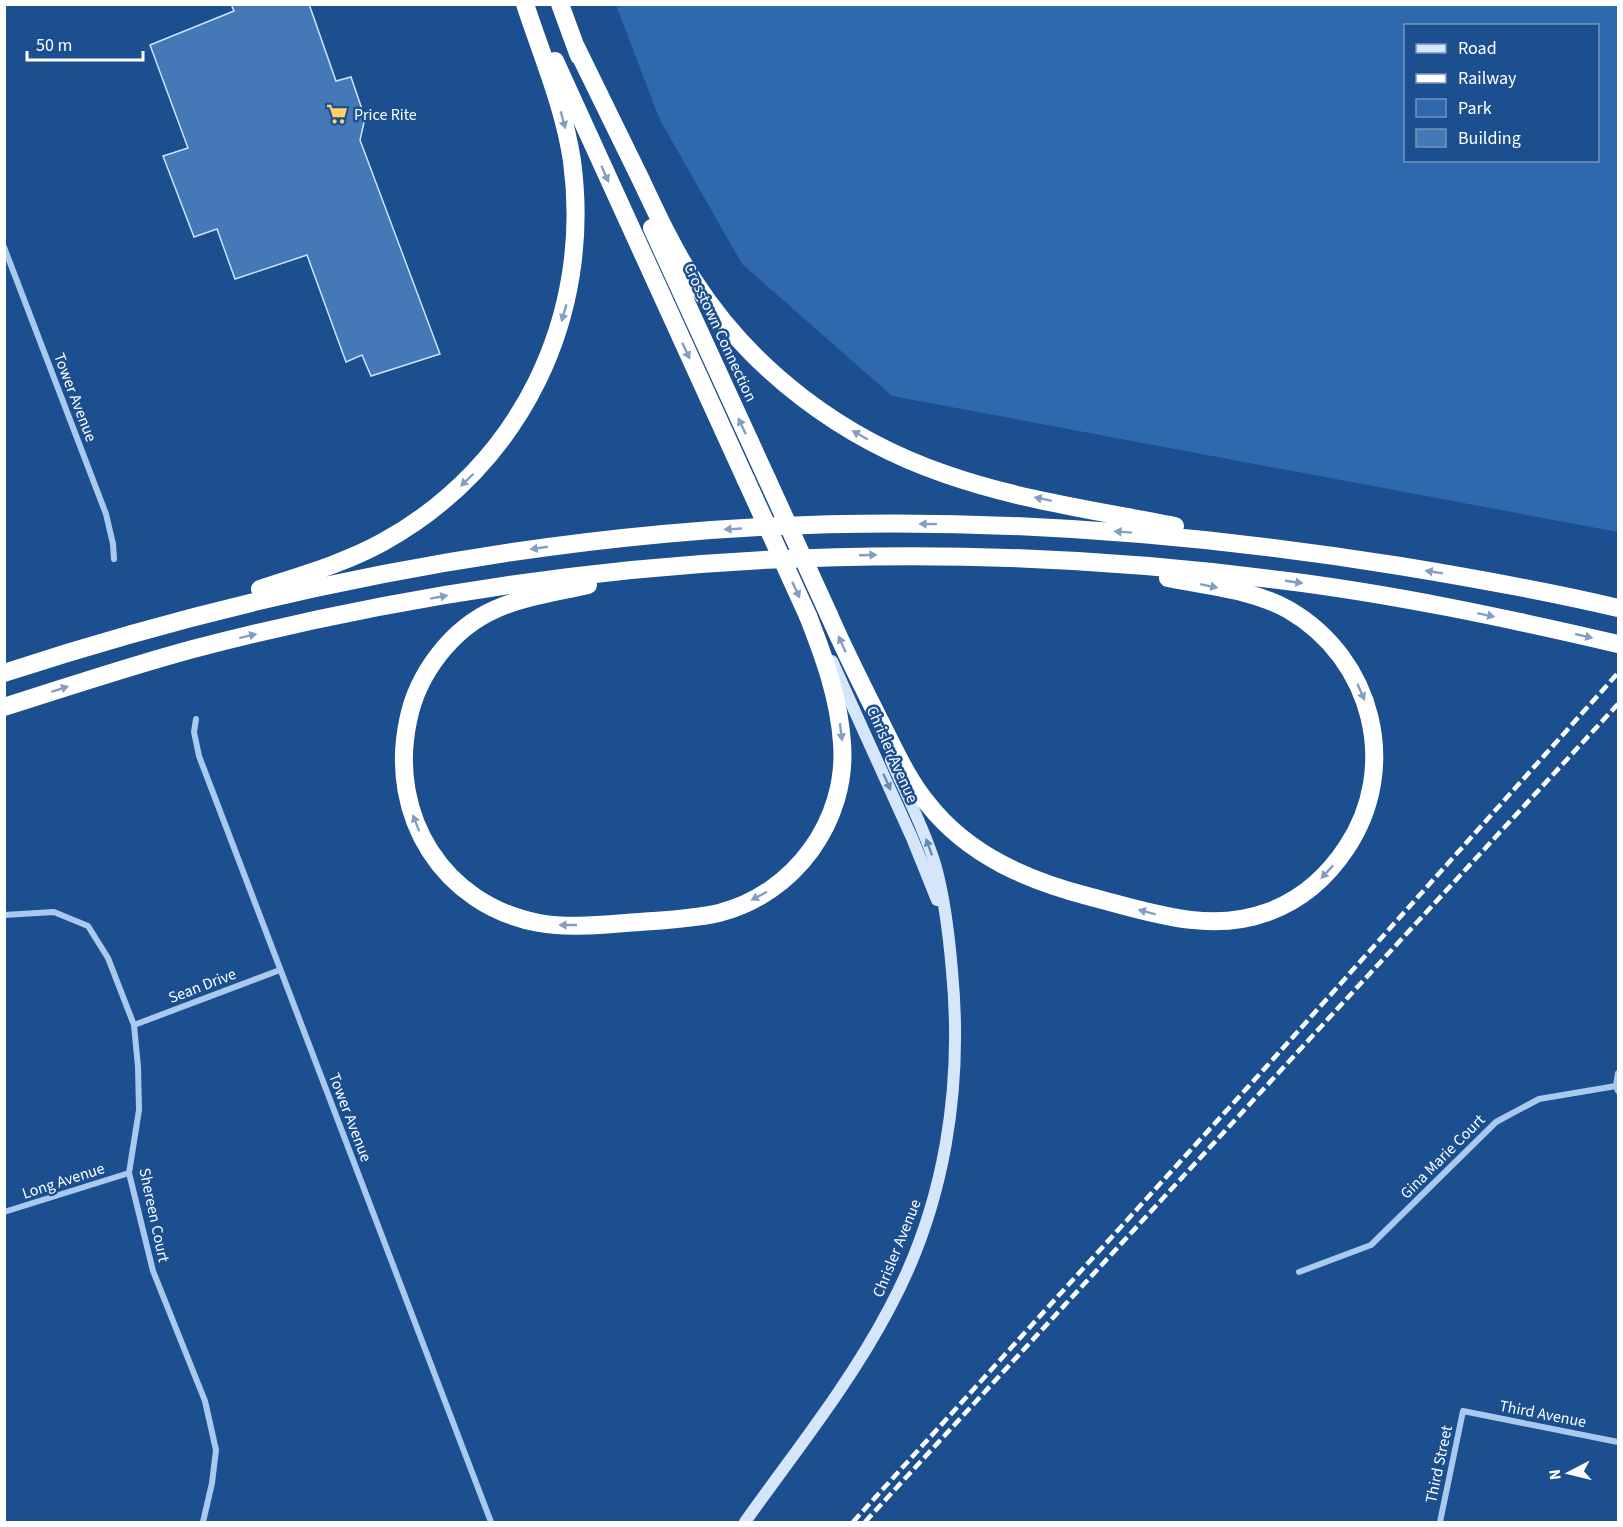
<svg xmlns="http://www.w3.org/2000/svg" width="1623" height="1527" viewBox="0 0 1623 1527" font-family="'Source Sans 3',sans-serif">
<rect width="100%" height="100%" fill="#1b4f8f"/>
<path fill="#2e69ad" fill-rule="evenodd" d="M 616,5 L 1618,5 L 1618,532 L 892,396 L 742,264 L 660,120 ZM 1406,26 L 1598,26 L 1598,160 L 1406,160 Z"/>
<path fill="#4478b7" stroke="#cfe3fa" stroke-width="1.5" d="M 231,4 L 309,4 L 336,81 L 351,77 L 365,118 L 360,140 L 440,354 L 371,376 L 362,355 L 346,362 L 307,255 L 235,279 L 217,229 L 194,237 L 163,156 L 188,148 L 150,45 L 234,11 Z"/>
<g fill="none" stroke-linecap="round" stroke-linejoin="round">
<path stroke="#a9c9ee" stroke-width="6" d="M 4,247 L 106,514 L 113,544 L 114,559
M 196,719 L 194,732 L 199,756 L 491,1522
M 4,915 L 54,912 L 88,926 L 108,958 L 134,1025 L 138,1067 L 139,1110 L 129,1173 L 153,1271 L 205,1401 L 216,1450 L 212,1483 L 203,1522
M 134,1025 L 280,970
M 1618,1073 L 1616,1086 L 1618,1091
M 4,1212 L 129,1173
M 1299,1272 L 1371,1245 L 1496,1122 L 1539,1099 L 1616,1086
M 1440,1522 L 1463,1411 L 1618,1442"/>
<path stroke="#d6e6fa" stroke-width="12" d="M 832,661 L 912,838 L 937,900
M 745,1522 C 794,1453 849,1385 889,1309 C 945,1205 963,1088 952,971 C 949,935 945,899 935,864 C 924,828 906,794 891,760"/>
<path stroke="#fff" stroke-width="18" d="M 560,4 L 579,56
M 575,45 C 597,90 619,135 641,180 C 657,214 673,249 694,281 C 752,371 843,439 945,474 C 1019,500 1098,511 1175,526
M 555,61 L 746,480
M 652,228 L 767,479
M 588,585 C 558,592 525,596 496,609 C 452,628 417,674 408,721 C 388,816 443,905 539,923 C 572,929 607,924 640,922 C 666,920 693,919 719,913 C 794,894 848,821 842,743 C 839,698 824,657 808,616
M 260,589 C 302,575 345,563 383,542 C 521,466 593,316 572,161 C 564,107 542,56 525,4
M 829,615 C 846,654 865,691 884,729 C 897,755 909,781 928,804 C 969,856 1029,881 1091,897 C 1149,912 1209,934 1268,912 C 1301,900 1328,876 1347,847 C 1400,767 1373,659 1289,610 C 1254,590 1208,586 1168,578
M 4,673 C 221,602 436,555 663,534 C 909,511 1157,527 1400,566 C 1473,578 1546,591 1618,608
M 4,707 C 67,687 130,666 193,649 C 549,556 914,533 1279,580 C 1394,594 1506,618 1618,644"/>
<path stroke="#fff" stroke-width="4.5" stroke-dasharray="10 4.5" stroke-linecap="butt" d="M 853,1522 L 1267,1066 L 1618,673
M 865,1522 L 1618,704"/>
<path stroke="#fff" stroke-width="18" d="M 767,479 L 829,615
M 746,480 L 808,616"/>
</g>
<defs><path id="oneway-solid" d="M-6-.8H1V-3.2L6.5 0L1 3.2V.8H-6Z" transform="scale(1.5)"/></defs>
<g fill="#829ec1">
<use href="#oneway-solid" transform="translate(563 120) rotate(75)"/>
<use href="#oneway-solid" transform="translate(605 174) rotate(66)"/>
<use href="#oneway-solid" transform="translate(564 313) rotate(106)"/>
<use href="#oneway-solid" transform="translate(686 351) rotate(65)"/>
<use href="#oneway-solid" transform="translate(742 426) rotate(-115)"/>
<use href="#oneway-solid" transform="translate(860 435) rotate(-150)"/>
<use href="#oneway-solid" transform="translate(467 480) rotate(136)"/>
<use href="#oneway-solid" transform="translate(1043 499) rotate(-168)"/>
<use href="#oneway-solid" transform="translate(928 524) rotate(-179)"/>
<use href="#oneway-solid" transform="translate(733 529) rotate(177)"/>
<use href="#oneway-solid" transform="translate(1123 532) rotate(-176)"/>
<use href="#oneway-solid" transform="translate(539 548) rotate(172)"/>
<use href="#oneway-solid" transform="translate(868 555) rotate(-2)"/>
<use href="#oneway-solid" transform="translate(1434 572) rotate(-171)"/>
<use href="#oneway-solid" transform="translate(1294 582) rotate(8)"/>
<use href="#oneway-solid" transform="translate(1209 586) rotate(12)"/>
<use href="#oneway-solid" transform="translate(796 590) rotate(65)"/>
<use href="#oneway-solid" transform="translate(439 597) rotate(-10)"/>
<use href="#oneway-solid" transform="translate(1486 615) rotate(12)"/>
<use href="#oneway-solid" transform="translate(248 636) rotate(-14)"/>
<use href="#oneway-solid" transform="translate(1584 636) rotate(13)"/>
<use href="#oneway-solid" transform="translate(842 644) rotate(-114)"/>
<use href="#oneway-solid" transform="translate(60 689) rotate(-18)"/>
<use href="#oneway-solid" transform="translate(1361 692) rotate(66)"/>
<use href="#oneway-solid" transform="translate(841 732) rotate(83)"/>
<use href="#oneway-solid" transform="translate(416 823) rotate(-111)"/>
<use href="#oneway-solid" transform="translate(1327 872) rotate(133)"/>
<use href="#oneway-solid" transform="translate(759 896) rotate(152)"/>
<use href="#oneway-solid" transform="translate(1147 912) rotate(-165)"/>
<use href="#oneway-solid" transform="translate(568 925) rotate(-180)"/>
</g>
<g fill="#668bba">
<use href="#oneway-solid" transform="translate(887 782) rotate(66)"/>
<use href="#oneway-solid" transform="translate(929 847) rotate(-110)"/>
</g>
<defs>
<symbol id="supermarket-bare" viewBox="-9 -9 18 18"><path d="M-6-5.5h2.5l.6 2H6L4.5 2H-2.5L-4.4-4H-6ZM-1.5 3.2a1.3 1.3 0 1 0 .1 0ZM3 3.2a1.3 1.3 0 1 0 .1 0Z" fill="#ffd166" stroke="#1b4f8f" stroke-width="2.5" paint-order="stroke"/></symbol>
</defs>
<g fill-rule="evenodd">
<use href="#supermarket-bare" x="322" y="99" width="30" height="30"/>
</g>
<g text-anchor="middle" stroke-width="5" stroke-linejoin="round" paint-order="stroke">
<g font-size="16" fill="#fff" stroke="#1b4f8f" text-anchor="start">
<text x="354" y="120">Price Rite</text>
</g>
<g font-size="16" fill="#fff" stroke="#1b4f8f">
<text transform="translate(721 332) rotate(65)" y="6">Crosstown Connection</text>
<text transform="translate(76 397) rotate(69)" y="6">Tower Avenue</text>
<text transform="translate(893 754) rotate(66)" y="6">Chrisler Avenue</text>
<text transform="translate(202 985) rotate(-21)" y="6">Sean Drive</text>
<text transform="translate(351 1117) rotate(69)" y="6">Tower Avenue</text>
<text transform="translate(1442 1156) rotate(-45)" y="6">Gina Marie Court</text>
<text transform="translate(63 1180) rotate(-18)" y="6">Long Avenue</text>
<text transform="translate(155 1215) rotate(78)" y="6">Shereen Court</text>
<text transform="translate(896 1248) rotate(-68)" y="6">Chrisler Avenue</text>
<text transform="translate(1543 1413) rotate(11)" y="6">Third Avenue</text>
<text transform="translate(1438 1464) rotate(-78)" y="6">Third Street</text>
</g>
</g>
<rect width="1623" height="1527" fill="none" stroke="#ffffff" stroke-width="12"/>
<rect x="1404" y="24" width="195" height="138" fill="#1b4f8f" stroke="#7695bc" stroke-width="1.5"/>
<rect x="1416" y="44" width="30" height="9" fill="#d6e6fa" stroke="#7695bc" stroke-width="1.5"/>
<text x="1458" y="54" font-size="18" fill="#ffffff">Road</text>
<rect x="1416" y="74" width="30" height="9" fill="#ffffff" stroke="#7695bc" stroke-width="1.5"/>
<text x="1458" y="84" font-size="18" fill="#ffffff">Railway</text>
<rect x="1416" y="99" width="30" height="18" fill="#2e69ad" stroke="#7695bc" stroke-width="1.5"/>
<text x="1458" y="114" font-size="18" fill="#ffffff">Park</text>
<rect x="1416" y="129" width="30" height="18" fill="#4478b7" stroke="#7695bc" stroke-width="1.5"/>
<text x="1458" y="144" font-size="18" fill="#ffffff">Building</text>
<g transform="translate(1569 1473) rotate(263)" stroke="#1b4f8f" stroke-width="4.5" paint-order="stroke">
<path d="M0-4.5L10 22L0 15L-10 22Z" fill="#ffffff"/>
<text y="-9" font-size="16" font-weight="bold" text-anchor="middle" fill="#ffffff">N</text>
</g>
<path d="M27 51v9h116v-9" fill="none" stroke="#ffffff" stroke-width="3"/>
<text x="36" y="51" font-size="18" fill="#ffffff" stroke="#1b4f8f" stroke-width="4.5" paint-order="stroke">50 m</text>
</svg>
